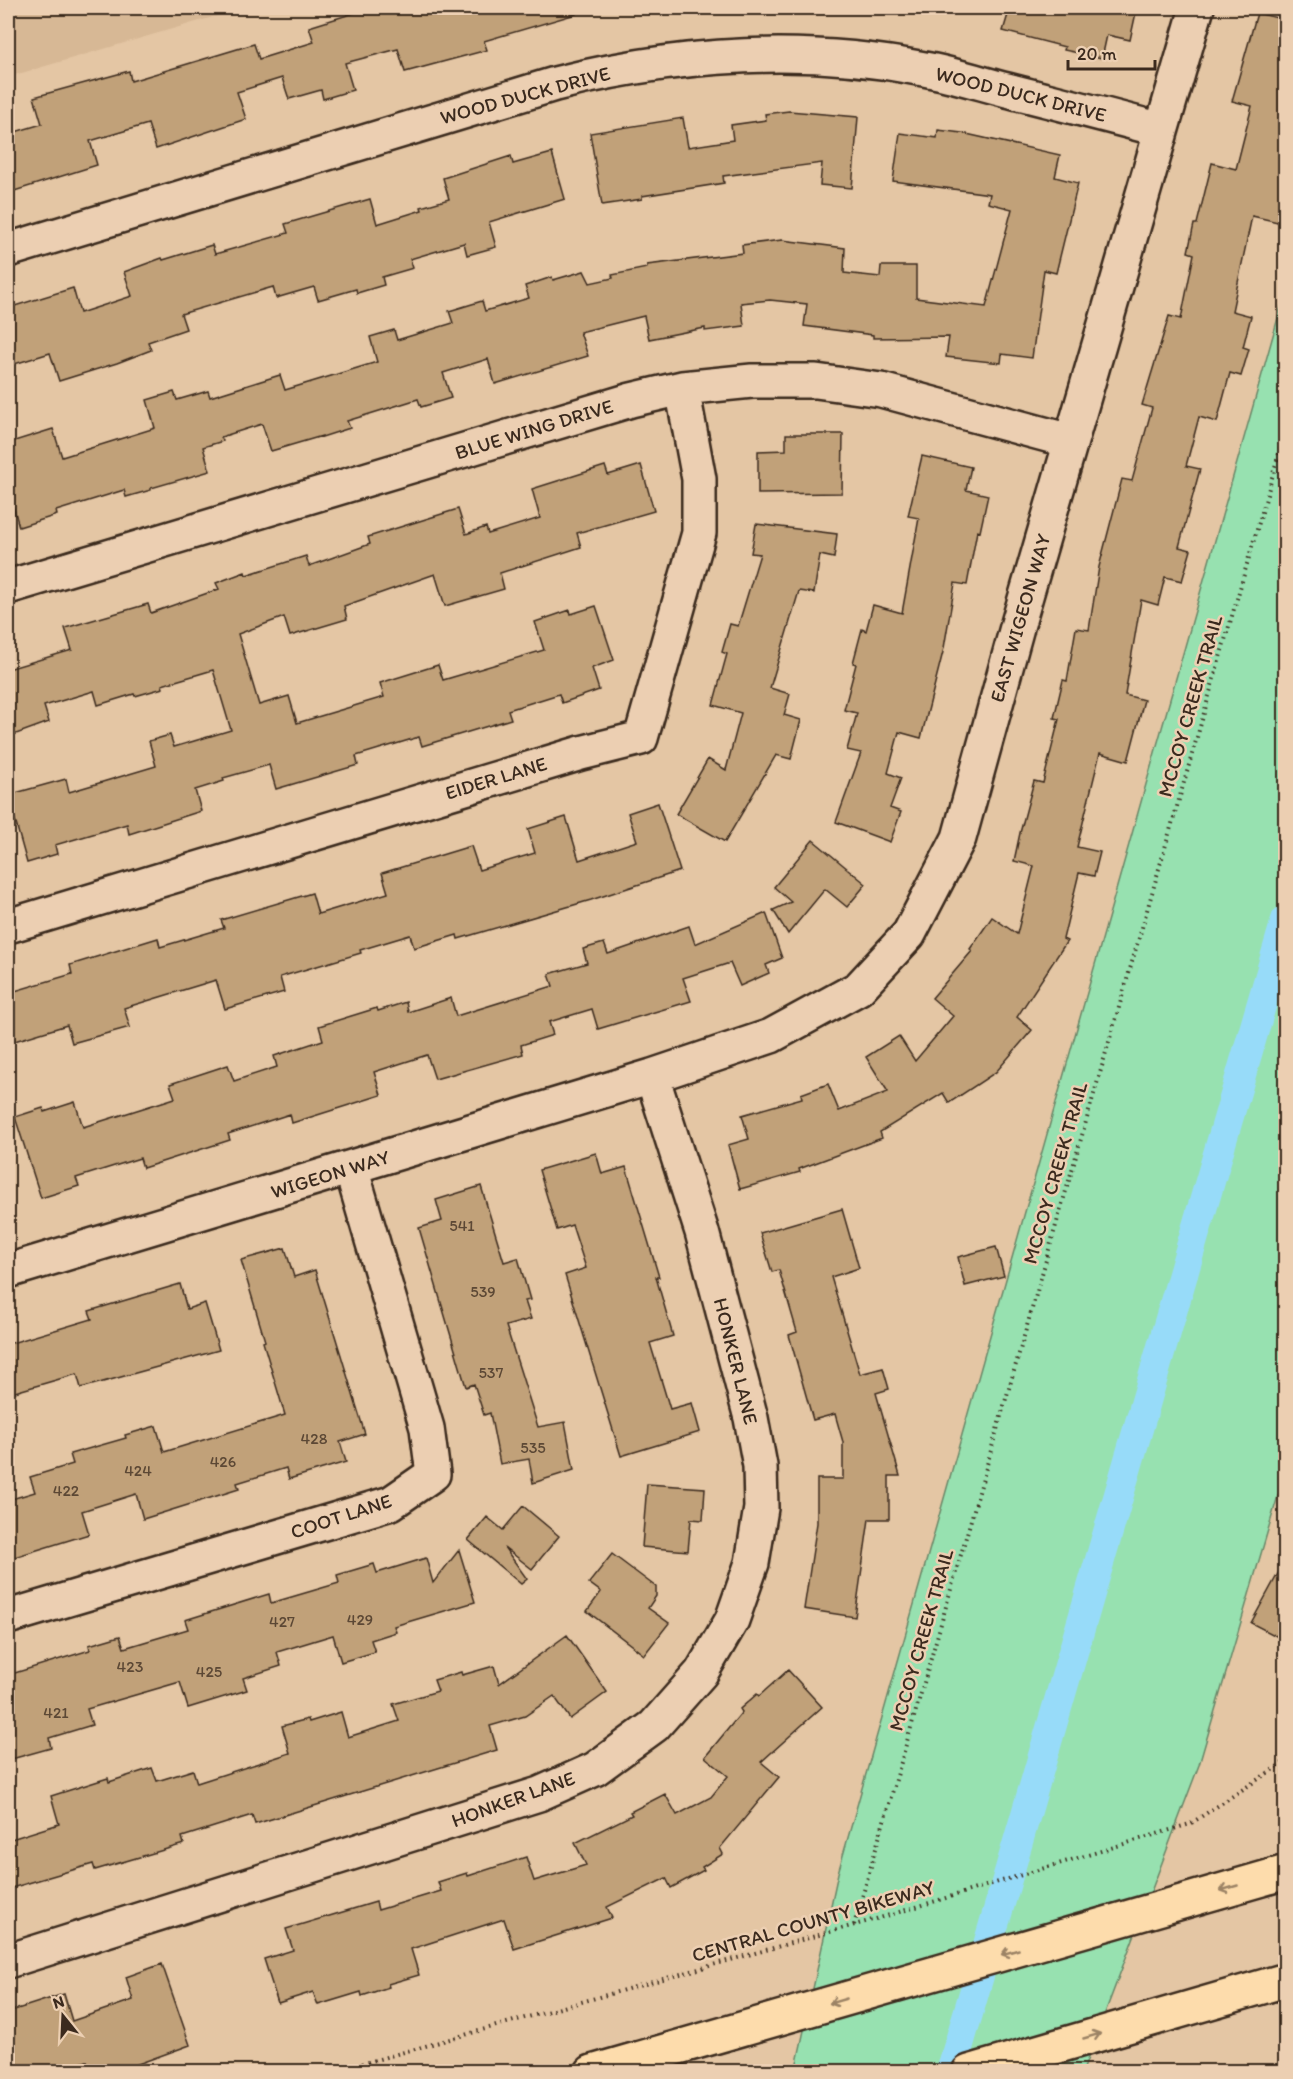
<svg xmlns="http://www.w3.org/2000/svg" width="1293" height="2079" viewBox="0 0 1293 2079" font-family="Itim,sans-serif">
<rect width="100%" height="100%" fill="#e4c6a4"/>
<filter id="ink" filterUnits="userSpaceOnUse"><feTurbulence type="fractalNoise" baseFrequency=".0167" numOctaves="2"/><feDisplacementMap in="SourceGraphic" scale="12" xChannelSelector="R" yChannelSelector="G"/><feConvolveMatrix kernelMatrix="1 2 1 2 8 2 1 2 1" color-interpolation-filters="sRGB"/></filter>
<g filter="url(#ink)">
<path fill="#d7b895" d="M 8,8 L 244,8 L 8,77 Z"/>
<path fill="#97e1b0" stroke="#698667" stroke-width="1.5" d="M 1285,293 L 1285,1472 L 1199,1765 L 1083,2071 L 795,2072 L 838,1873 Z"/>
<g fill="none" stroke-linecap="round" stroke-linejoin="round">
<path stroke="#97dbf9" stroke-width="30" d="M 951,2072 L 1286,920"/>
</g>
<path fill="#c1a179" stroke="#3b2a1e" stroke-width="1.5" d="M 370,8 L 575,8 L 576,14 L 484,41 L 487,50 L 405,72 L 398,49 L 345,63 L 353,90 L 323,99 L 321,90 L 289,99 L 282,78 L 237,92 L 246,119 L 156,149 L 148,124 L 90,141 L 97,165 L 8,193 L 8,134 L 42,124 L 34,97 L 129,71 L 131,81 L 254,44 L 259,59 L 314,42 L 309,27 Z
M 1010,8 L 1137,8 L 1130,40 L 1107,35 L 1102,58 L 1064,50 L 1065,47 L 1003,31 Z
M 1257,13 L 1286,20 L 1286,224 L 1252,216 L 1232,311 L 1251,316 L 1243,347 L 1249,349 L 1241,376 L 1230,373 L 1217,422 L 1199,417 L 1186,466 L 1200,469 L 1179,547 L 1191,550 L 1182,581 L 1165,577 L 1158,605 L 1141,600 L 1125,695 L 1144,700 L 1128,761 L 1100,753 L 1077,847 L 1100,852 L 1094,876 L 1079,873 L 1063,939 L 1067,941 L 1017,1017 L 1032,1030 L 996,1072 L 949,1103 L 943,1093 L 880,1132 L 882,1138 L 799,1169 L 800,1172 L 740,1189 L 728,1145 L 749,1139 L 742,1115 L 802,1098 L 801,1094 L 828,1084 L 839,1111 L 888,1092 L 866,1057 L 899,1036 L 915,1061 L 953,1016 L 932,998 L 972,951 L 970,949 L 992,917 L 1017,934 L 1034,866 L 1014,861 L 1020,833 L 1034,781 L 1043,783 L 1059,719 L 1054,718 L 1063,680 L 1067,681 L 1076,628 L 1089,630 L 1099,567 L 1122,479 L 1132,481 L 1152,408 L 1142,405 L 1169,316 L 1181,319 L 1194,254 L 1188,252 L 1194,224 L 1197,224 L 1212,163 L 1236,169 L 1252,106 L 1232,101 Z
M 789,111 L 858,117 L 852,188 L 820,185 L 822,163 L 723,176 L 724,183 L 642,196 L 642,199 L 602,205 L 590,133 L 683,118 L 688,147 L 733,140 L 731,125 L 766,120 L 765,114 Z
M 938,130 L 962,133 L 1060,155 L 1055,177 L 1078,183 L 1056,273 L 1044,270 L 1032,358 L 1002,354 L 1001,363 L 946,357 L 949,337 L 873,338 L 873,335 L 804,326 L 807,304 L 770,300 L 741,303 L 744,326 L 705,331 L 705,328 L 649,339 L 644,316 L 580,332 L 588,356 L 495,384 L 488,359 L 443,373 L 451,398 L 421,407 L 418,399 L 347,421 L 350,428 L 322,437 L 322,436 L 271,451 L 262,424 L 221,437 L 223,441 L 203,447 L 210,471 L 151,488 L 151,490 L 126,497 L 124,490 L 56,511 L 57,515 L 19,527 L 8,487 L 8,443 L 53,429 L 62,457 L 155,428 L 147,400 L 174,392 L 177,400 L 208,391 L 210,397 L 280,375 L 285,390 L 377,362 L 370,337 L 394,330 L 397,340 L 453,323 L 449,311 L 482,301 L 485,311 L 529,298 L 525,286 L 552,277 L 553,280 L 584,271 L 590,283 L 613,278 L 612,275 L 647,268 L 647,265 L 743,253 L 742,245 L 782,240 L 845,248 L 844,273 L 880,277 L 881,266 L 916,266 L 916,298 L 986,307 L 1012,209 L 988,203 L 990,194 L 893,181 L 900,133 L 937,138 Z
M 552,153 L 565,199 L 489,222 L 496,247 L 467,255 L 464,243 L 410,259 L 413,268 L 382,277 L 384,285 L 357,293 L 356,289 L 318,300 L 314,287 L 276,298 L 273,287 L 181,314 L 186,329 L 148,342 L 151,350 L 117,363 L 59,381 L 50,353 L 8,366 L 8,308 L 73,288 L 80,313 L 132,296 L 124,272 L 162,258 L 163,260 L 212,245 L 215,254 L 288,233 L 285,224 L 370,199 L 377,224 L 422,210 L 421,207 L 449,199 L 443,178 L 511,156 L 513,164 Z
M 786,434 L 843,434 L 842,493 L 758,494 L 758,451 L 786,450 Z
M 922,456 L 971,467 L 966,490 L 988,495 L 980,532 L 977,531 L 967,585 L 955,583 L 944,648 L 921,738 L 899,732 L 888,773 L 901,778 L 890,808 L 901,812 L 890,842 L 836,822 L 861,753 L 847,750 L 857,713 L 844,710 L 856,664 L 853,663 L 862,629 L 866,631 L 873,605 L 902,613 L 919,518 L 908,516 Z
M 641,465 L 654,511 L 577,533 L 581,547 L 500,573 L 504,589 L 445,606 L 435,574 L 344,606 L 347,619 L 290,636 L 284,617 L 238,634 L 259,705 L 289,696 L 297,723 L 384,697 L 380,683 L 438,665 L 443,680 L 544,650 L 535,622 L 570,610 L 571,614 L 596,606 L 614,660 L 592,668 L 599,690 L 562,703 L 559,694 L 508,710 L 511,719 L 422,746 L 419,737 L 356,756 L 358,765 L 276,789 L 269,765 L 223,778 L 224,781 L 195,790 L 201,811 L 129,834 L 127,824 L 55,845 L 57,854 L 27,863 L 8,795 L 66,779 L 69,792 L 156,766 L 149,741 L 170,735 L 174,747 L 231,730 L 213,670 L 162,685 L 163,688 L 135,696 L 134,694 L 98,705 L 94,691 L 44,706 L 49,722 L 8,737 L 8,669 L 72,650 L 65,628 L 148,604 L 151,613 L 219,589 L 216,583 L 245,572 L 246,575 L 306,556 L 309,566 L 370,544 L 368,537 L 458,509 L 466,534 L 486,527 L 488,534 L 540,518 L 532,489 L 605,466 L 608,475 Z
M 756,524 L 837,534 L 834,558 L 820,555 L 814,593 L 799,591 L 770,688 L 790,694 L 784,715 L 801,720 L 791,759 L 776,755 L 725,842 L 676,814 L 708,759 L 726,770 L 741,713 L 713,705 L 727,654 L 722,652 L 730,624 L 738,626 L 760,554 L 751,553 Z
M 658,803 L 680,871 L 591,900 L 458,939 L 457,935 L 414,948 L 410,935 L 360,950 L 361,953 L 280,977 L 284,992 L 225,1009 L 216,980 L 124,1008 L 130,1027 L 72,1043 L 67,1025 L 8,1043 L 8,993 L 72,974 L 70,965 L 158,938 L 160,947 L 224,928 L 221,920 L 312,893 L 318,914 L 388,893 L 382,873 L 471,846 L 479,870 L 535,853 L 528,829 L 566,817 L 579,860 L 637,841 L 628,813 Z
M 813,840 L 866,884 L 847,907 L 825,889 L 788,934 L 773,910 L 791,902 L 774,887 Z
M 766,913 L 782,958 L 766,965 L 769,973 L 740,986 L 730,963 L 683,978 L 691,1001 L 598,1029 L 592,1009 L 549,1022 L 553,1035 L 521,1045 L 523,1054 L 435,1079 L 427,1055 L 374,1072 L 381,1095 L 292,1123 L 290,1114 L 228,1134 L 230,1140 L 143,1168 L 140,1158 L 76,1178 L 79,1186 L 41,1198 L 15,1117 L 43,1108 L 44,1112 L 75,1102 L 83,1127 L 175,1098 L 170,1084 L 228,1065 L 234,1081 L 277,1067 L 274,1056 L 323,1040 L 319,1026 L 377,1008 L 378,1011 L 406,1002 L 408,1012 L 451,998 L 456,1016 L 553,986 L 549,974 L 587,963 L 583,949 L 604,943 L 608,954 L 689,926 L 695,944 Z
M 596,1153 L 602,1174 L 626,1167 L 659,1277 L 656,1277 L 673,1336 L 650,1343 L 670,1409 L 692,1403 L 700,1432 L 621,1456 L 565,1275 L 586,1268 L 572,1225 L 557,1230 L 539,1170 Z
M 481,1186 L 504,1262 L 518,1258 L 530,1300 L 525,1301 L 531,1319 L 506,1326 L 538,1427 L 565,1422 L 574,1470 L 533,1483 L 529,1459 L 500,1464 L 490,1413 L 484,1415 L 474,1384 L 466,1387 L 419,1228 L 442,1221 L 436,1200 Z
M 842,1209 L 859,1268 L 831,1277 L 860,1374 L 883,1368 L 889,1389 L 876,1393 L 900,1476 L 889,1476 L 889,1519 L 869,1519 L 855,1617 L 804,1609 L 817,1523 L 817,1479 L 843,1479 L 843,1442 L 835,1414 L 813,1420 L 789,1335 L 797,1332 L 779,1270 L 772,1272 L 760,1233 Z
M 996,1247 L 1004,1276 L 965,1286 L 958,1257 Z
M 285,1248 L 294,1277 L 315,1270 L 365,1434 L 340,1442 L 346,1462 L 289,1479 L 286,1468 L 237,1483 L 239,1489 L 143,1519 L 136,1494 L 82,1511 L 89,1534 L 8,1559 L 8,1500 L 35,1492 L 30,1477 L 73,1464 L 70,1454 L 126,1438 L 125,1435 L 156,1426 L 164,1452 L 285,1415 L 263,1342 L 265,1341 L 241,1260 Z
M 180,1284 L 187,1309 L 205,1303 L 219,1350 L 81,1388 L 77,1374 L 8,1394 L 8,1344 L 92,1319 L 89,1311 Z
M 647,1484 L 705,1488 L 703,1520 L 691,1519 L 688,1551 L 642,1547 Z
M 523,1506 L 559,1536 L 532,1569 L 504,1547 L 527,1579 L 521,1584 L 468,1540 L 487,1517 L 503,1530 Z
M 459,1550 L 475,1602 L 394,1626 L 396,1632 L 371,1640 L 375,1652 L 341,1662 L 333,1635 L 277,1652 L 281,1666 L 243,1678 L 247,1690 L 188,1708 L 180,1682 L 87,1709 L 92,1725 L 49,1738 L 51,1748 L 8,1760 L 8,1675 L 90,1650 L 89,1645 L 120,1636 L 124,1648 L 188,1629 L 185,1620 L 269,1594 L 271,1603 L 339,1583 L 337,1575 L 374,1564 L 377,1573 L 426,1558 L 433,1583 Z
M 612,1554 L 656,1587 L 656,1596 L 648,1608 L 669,1623 L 644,1655 L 587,1611 L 601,1592 L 589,1583 Z
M 1286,1559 L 1286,1641 L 1251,1623 Z
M 567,1635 L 607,1692 L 570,1719 L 554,1696 L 525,1716 L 490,1726 L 497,1750 L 255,1824 L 252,1815 L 182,1837 L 184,1844 L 95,1870 L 93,1864 L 8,1889 L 8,1840 L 59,1824 L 51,1796 L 108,1778 L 109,1782 L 152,1768 L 157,1781 L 193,1770 L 197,1783 L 290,1753 L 282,1726 L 308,1719 L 309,1722 L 341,1712 L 348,1737 L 399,1721 L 393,1704 L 438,1691 L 434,1680 L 461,1672 L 462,1675 L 494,1666 L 499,1684 Z
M 788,1670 L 822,1707 L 761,1762 L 779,1777 L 720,1848 L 723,1854 L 702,1867 L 704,1870 L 671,1888 L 666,1878 L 607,1907 L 612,1918 L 514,1949 L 504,1919 L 411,1949 L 419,1975 L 388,1984 L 389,1987 L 362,1996 L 361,1992 L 318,2005 L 313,1992 L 278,2003 L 264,1959 L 293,1950 L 286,1929 L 376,1902 L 378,1910 L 441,1891 L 438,1882 L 467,1873 L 468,1876 L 526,1857 L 534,1881 L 586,1865 L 575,1843 L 632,1815 L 630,1812 L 665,1794 L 677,1815 L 711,1797 L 728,1776 L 705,1757 L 742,1712 L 740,1709 L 757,1694 L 759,1696 Z
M 162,1964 L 190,2045 L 116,2072 L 90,2072 L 87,2061 L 52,2072 L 8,2072 L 8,2012 L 64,1994 L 72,2021 L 133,2000 L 126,1977 Z"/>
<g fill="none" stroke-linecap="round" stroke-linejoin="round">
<defs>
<path id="minor" d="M 8,250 L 555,84 C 675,54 802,45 924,69 C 952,74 980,83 1007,90 C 1058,103 1110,116 1161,130
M 8,587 L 631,400 L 682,388 L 752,381 L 816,381 L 881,390 L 1070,441
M 8,926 L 581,753 L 641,738 L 699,533 L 699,479 L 682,388
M 8,1271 L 652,1076 L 771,1036 L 859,988 L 909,934 L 959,838 L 1019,620 L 1197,8
M 8,1617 L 391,1503 L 433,1474 L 427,1428 L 351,1168
M 8,1961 L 539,1794 L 595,1769 L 654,1726 L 701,1673 L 732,1620 L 752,1563 L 761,1508 L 760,1466 L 751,1418 L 702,1232 L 652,1076"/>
<path id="highway" d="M 592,2072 L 1286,1872
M 969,2072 L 1286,1980"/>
</defs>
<use href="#minor" stroke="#3b2a1e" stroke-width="38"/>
<use href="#highway" stroke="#3b2a1e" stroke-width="38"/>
<path stroke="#3b2a1e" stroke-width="4" stroke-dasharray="1.5 4.5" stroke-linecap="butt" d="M 854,1925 L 1286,429
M 333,2072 L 883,1917 L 1190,1824 L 1286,1761"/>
<use href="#minor" stroke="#eccfb2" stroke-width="33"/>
<use href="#highway" stroke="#fddcac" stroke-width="33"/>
</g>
<defs><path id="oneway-shaft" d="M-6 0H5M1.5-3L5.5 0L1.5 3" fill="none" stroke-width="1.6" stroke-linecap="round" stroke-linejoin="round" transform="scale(1.5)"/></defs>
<g stroke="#9c8365">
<use href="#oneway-shaft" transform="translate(1229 1888) rotate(164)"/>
<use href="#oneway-shaft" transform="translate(1010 1952) rotate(164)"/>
<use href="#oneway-shaft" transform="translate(838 2001) rotate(164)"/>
<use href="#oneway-shaft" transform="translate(1092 2036) rotate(-16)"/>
</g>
</g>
<g text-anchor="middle" stroke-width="5" stroke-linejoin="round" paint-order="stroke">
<g font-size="16" fill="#5c4835">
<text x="462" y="1231">541</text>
<text x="483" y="1297">539</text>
<text x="491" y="1378">537</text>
<text x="314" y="1444">428</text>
<text x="533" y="1453">535</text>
<text x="223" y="1467">426</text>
<text x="138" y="1476">424</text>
<text x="66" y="1496">422</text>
<text x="360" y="1625">429</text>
<text x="282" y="1627">427</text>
<text x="130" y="1672">423</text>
<text x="209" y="1677">425</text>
<text x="56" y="1718">421</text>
</g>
<g font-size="20" fill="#3b2a1e" stroke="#eccfb2">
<text transform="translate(1021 94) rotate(14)" y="7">WOOD DUCK DRIVE</text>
<text transform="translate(525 95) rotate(-15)" y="7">WOOD DUCK DRIVE</text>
<text transform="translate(534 429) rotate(-17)" y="7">BLUE WING DRIVE</text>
<text transform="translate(1020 618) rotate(-74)" y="7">EAST WIGEON WAY</text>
<text transform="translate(1190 706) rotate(-74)" y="7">MCCOY CREEK TRAIL</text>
<text transform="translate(496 778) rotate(-17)" y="7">EIDER LANE</text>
<text transform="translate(1055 1173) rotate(-74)" y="7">MCCOY CREEK TRAIL</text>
<text transform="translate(330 1174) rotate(-17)" y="7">WIGEON WAY</text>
<text transform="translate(736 1361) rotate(76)" y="7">HONKER LANE</text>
<text transform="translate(341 1516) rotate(-18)" y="7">COOT LANE</text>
<text transform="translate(921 1640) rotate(-74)" y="7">MCCOY CREEK TRAIL</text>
<text transform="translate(513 1799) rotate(-20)" y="7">HONKER LANE</text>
<text transform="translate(813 1921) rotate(-16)" y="7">CENTRAL COUNTY BIKEWAY</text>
</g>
</g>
<rect width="1293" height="2079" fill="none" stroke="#eccfb2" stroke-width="30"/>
<rect x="15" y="15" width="1263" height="2049" fill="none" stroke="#3b2a1e" stroke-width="2" filter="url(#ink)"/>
<g transform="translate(63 2016) rotate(342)" stroke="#eccfb2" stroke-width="4.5" paint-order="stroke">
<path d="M0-4.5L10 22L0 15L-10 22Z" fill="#3b2a1e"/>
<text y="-9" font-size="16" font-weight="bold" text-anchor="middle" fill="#3b2a1e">N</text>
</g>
<path d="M1068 60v9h87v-9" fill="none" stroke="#3b2a1e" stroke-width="3"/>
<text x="1077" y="60" font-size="18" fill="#3b2a1e" stroke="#eccfb2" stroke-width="4.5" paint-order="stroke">20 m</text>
</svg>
